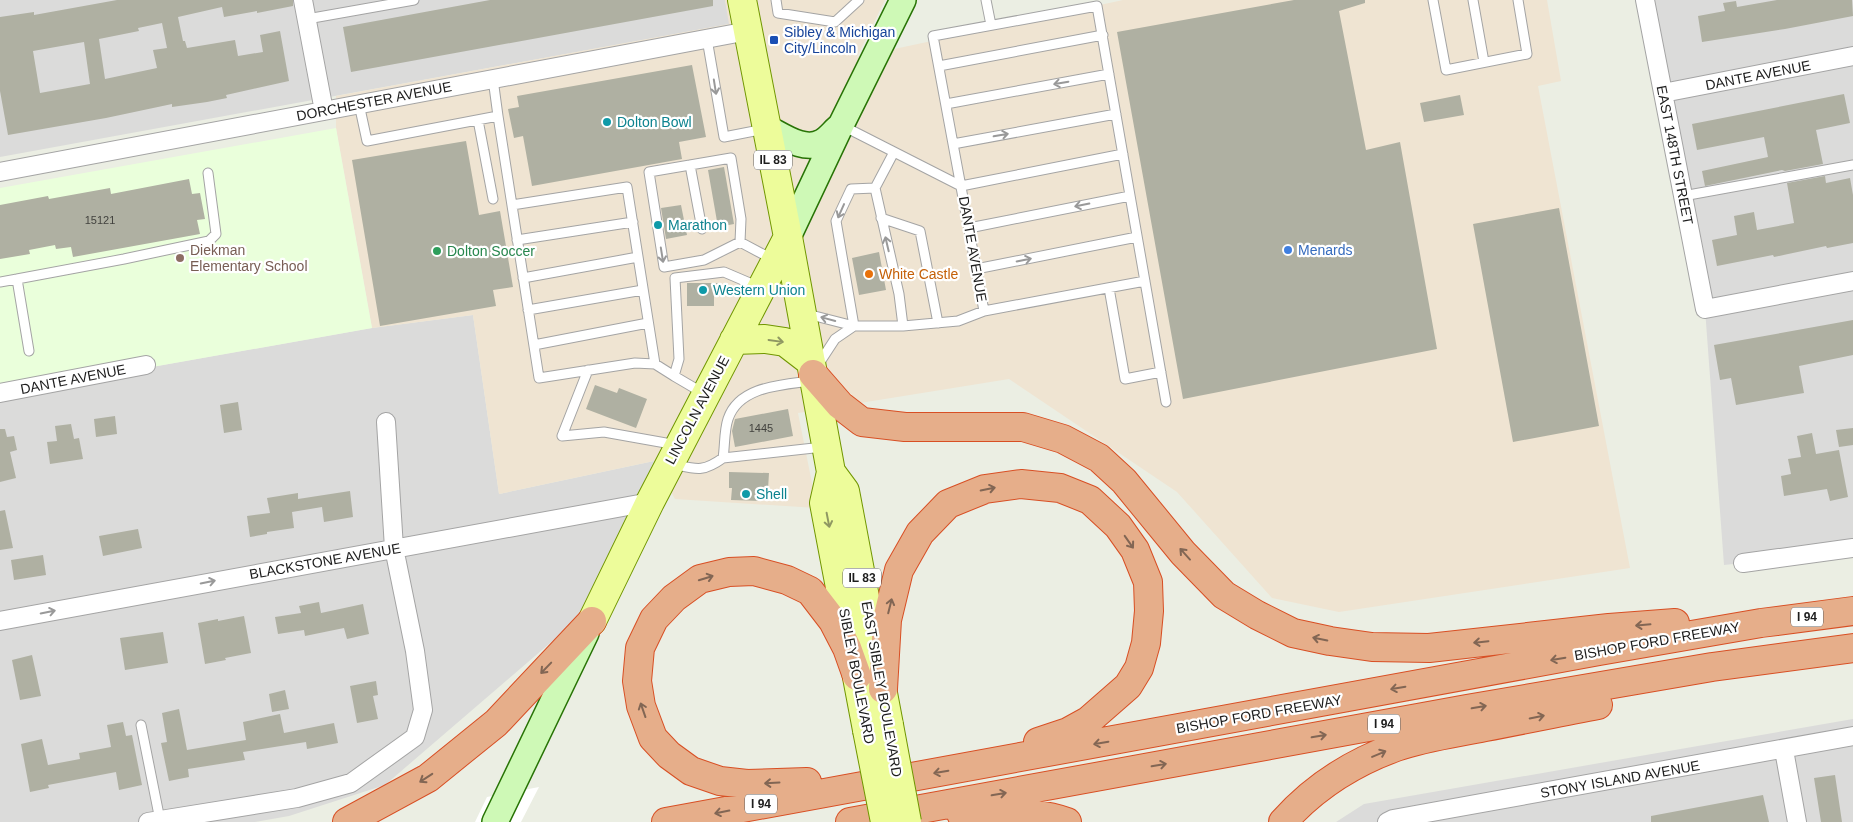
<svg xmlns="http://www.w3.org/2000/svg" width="1853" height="822" viewBox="0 0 1853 822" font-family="Helvetica,sans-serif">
<rect width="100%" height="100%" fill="#ebeee3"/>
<path fill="#dbdbda" d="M 0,0 L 725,0 L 730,24 L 0,157 Z
M 1645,0 L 1853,0 L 1853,551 L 1724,565 L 1705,309 Z
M 473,315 L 499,494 L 654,461 L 585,613 L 385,785 L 289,816 L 255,822 L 0,822 L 0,394 L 372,328 Z
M 1853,719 L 1853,822 L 1336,822 L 1364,804 Z"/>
<path fill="#efe4d2" d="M 725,0 L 885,0 L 857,57 L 1123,0 L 1547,0 L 1561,81 L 1538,86 L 1630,568 L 1339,612 L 1272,598 L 1177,492 L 1009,379 L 798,413 L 817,508 L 675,499 L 654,461 L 499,494 L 473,315 L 372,328 L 336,128 L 336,96 L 729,24 Z"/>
<path fill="#eaffdb" d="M 336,128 L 372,328 L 0,394 L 0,188 Z"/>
<path fill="#fff" d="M 539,787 L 521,822 L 475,822 L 487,797 Z"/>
<path fill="#afb0a2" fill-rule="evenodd" d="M 117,0 L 293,0 L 293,6 L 257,13 L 257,11 L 224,17 L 222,7 L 178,17 L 183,41 L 185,41 L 187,48 L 235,40 L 238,56 L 263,52 L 260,35 L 280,31 L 289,81 L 226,95 L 227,98 L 207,102 L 172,107 L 172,104 L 106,118 L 8,135 L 0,91 L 0,17 L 34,12 L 34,15 ZM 162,23 L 167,48 L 153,50 L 157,68 L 105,79 L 99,39 L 139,31 L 138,28 ZM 84,42 L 90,84 L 40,93 L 33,51 Z
M 490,0 L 713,0 L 713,6 L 351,72 L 343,27 Z
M 1294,0 L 1365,0 L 1365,3 L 1339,11 L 1366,150 L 1400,142 L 1437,349 L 1183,399 L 1117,32 Z
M 1777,0 L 1852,0 L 1853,16 L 1785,29 L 1702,42 L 1698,16 L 1725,11 L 1723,3 L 1736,1 L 1737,7 Z
M 692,65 L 706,137 L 679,142 L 682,159 L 532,186 L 523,136 L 514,138 L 508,109 L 519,107 L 517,96 Z
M 1844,94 L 1850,123 L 1816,130 L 1823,164 L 1785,171 L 1782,170 L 1705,186 L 1702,171 L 1768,157 L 1764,137 L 1697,150 L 1692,124 Z
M 1460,95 L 1464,115 L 1424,122 L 1420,103 Z
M 466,141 L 479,215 L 500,211 L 513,287 L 493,290 L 496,306 L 380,326 L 352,160 Z
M 724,167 L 734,224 L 718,227 L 708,170 Z
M 1825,176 L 1826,183 L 1850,178 L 1853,195 L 1853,243 L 1827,248 L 1826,246 L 1774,257 L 1773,255 L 1717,266 L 1712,240 L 1737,235 L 1734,216 L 1754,212 L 1757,230 L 1794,223 L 1787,183 Z
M 189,179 L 192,194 L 200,193 L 205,219 L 197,220 L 200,234 L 73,257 L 71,247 L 56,249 L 55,245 L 29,250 L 30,254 L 0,259 L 0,205 L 48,196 L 49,199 L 110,188 L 111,194 Z
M 681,205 L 687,235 L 666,239 L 661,208 Z
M 1559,208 L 1599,426 L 1513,442 L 1473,224 Z
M 879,252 L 886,290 L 859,295 L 852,258 Z
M 687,283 L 720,283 L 720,296 L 714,296 L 714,306 L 687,306 Z
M 1853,320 L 1853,355 L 1799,366 L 1804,393 L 1736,405 L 1731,378 L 1720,380 L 1714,345 Z
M 595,385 L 617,393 L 619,388 L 647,399 L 636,428 L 586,409 Z
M 238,402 L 242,430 L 224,433 L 220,405 Z
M 788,409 L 793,436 L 735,447 L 732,431 L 735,419 Z
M 115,416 L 117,434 L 96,437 L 94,419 Z
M 71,424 L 74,439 L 79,438 L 83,459 L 50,464 L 47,442 L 57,441 L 55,426 Z
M 1853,428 L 1853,445 L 1839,447 L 1836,430 Z
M 0,429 L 5,429 L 7,437 L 14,436 L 17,450 L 10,452 L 16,478 L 0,482 Z
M 1812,433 L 1816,454 L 1839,450 L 1848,497 L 1830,501 L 1827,489 L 1784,496 L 1781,476 L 1791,474 L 1788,459 L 1801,457 L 1797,436 Z
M 729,472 L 769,473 L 768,489 L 762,489 L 761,501 L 731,500 L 732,488 L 729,488 Z
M 350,491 L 353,517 L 324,522 L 322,507 L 292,512 L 294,528 L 267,532 L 267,534 L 250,537 L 247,516 L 270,513 L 267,498 L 298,493 L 298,499 Z
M 5,510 L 13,548 L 0,550 L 0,511 Z
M 138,529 L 142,548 L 103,556 L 99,536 Z
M 43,555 L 46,575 L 14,580 L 11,560 Z
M 319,602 L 321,613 L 363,604 L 369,634 L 347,639 L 344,628 L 305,636 L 304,630 L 278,634 L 275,617 L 301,613 L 299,606 Z
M 244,616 L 251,653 L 225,658 L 226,660 L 205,664 L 198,623 L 218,619 L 218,621 Z
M 163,632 L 168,663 L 125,670 L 120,638 Z
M 32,655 L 41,696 L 20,700 L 12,660 Z
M 376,681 L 378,695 L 373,696 L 378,719 L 357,723 L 350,686 Z
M 285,690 L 289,709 L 272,712 L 269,694 Z
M 179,709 L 187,750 L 246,740 L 243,722 L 280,714 L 284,733 L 334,723 L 338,743 L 307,749 L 306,742 L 243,752 L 245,760 L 188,769 L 189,777 L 169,781 L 161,743 L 167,742 L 162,713 Z
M 123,722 L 126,736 L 132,735 L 142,785 L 119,790 L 116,772 L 48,785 L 49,788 L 30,792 L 21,744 L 42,739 L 48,765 L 80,759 L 79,753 L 111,747 L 107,725 Z
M 1835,775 L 1842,822 L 1821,822 L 1814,778 Z
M 1763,795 L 1769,822 L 1651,822 L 1651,816 Z"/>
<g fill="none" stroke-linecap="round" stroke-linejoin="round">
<defs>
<path id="lane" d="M 776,0 L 778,13 L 835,22 L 859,0
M 986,0 L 991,25
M 1433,0 L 1446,70 L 1527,54 L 1518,0
M 1473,0 L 1484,62
M 307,19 L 414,0
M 707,39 L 724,137 L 765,129
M 939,66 L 1103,35
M 359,104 L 367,141 L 498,116 L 493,79
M 946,104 L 1109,74
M 498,116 L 539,378 L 635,363 L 655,364
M 478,120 L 493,199
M 843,126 L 961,186
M 953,144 L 1116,114
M 894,152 L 875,188 L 899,294 L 903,326
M 690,165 L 702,229
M 961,186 L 1123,154
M 1683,196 L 1853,165
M 512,205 L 627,187 L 655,364 L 674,376
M 881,218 L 920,231 L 938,323
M 969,228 L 1130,196
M 517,240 L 633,222
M 740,242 L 704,260 L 664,267 L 649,172 L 731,158 L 741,219 L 740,242 L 772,259
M 976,269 L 1137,237
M 523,278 L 638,257
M 17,279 L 124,259 L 209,241 L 216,234 L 208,173
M 0,282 L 17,279 L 29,351
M 1109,288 L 1125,379 L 1161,372
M 528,310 L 643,290
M 984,311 L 933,36 L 1097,6 L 1166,402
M 807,314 L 854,326 L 903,326 L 958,321 L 984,311 L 1145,281
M 854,326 L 836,221 L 851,189 L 875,188
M 534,345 L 648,323
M 818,365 L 835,339 L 854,326
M 588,370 L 562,436 L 604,432 L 677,445
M 703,393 L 674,376 L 679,359 L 675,278 L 724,272 L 759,287
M 723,458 C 725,446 724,431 728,419 C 739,386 782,385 811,381
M 672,464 C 696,469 702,473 723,458 L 823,447
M 141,725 L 160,820"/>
<path id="street" d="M 303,0 L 324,111
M 1645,0 L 1705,309 L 1853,281
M 1663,93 L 1853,56
M 0,172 L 748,31
M 0,393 L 146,365
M 1743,563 L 1853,548
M 0,621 L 650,502
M 1784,750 L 1797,822
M 148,822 L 297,798 L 351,783 L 415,737 L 423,710 L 415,651 L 394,548 L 386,422
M 1387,822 L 1393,819 L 1853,736"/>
<path id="secondary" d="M 767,128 C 783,136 804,152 822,142 C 828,139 834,131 839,127
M 788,237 L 841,125 L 903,0
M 495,822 L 586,633"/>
<path id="primary" d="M 742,0 L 788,237 L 831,472 L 845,491 L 889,725
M 734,340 L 765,339 L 785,342 L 811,362
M 831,472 L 824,503 L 867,730
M 592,621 L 650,502 L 788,237"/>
<path id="highway" d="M 813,374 L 840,405 L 862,422 L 905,427 L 1023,427 L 1063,439 L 1099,458 L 1124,481 L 1183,553 L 1224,595 L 1257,615 L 1293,633 L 1330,641 L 1372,647 L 1429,648 L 1609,628 L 1675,623
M 883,689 L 887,620 L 899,570 L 920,533 L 948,504 L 985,489 L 1021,484 L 1060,488 L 1090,500 L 1118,526 L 1135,550 L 1148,582 L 1149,611 L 1146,643 L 1139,668 L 1128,686 L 1088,721 L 1068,732 L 1038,742
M 807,782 L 747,784 L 720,781 L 691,771 L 669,755 L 653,738 L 641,706 L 637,681 L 640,648 L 654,619 L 674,598 L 700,579 L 729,572 L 754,571 L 787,580 L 810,591 L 833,621 L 847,648 L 857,676
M 961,814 C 996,817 1034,809 1067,822
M 347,822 L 428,778 L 496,723 L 592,621
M 666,822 L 1599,651 L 1761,623 L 1853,611
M 850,822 L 1467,709 L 1712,667 L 1853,648
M 1283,822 C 1314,787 1352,763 1396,747 C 1424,737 1456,733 1485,727 C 1523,720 1560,712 1598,705"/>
</defs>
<use href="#lane" stroke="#a4a4a4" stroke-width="11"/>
<use href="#street" stroke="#a4a4a4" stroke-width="20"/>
<use href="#secondary" stroke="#277305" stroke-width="28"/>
<use href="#primary" stroke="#709600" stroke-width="30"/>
<use href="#highway" stroke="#d84f24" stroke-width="30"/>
<use href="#lane" stroke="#fff" stroke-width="9"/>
<use href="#street" stroke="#fff" stroke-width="18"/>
<use href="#secondary" stroke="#cef9b6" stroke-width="25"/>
<use href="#primary" stroke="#edfc9a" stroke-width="28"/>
<use href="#highway" stroke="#e6ae8a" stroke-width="28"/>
<defs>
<path id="primary-bridge" d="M 889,725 L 907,822
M 867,730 L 885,822"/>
</defs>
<use href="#primary-bridge" stroke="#709600" stroke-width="30" stroke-linecap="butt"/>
<use href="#primary-bridge" stroke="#edfc9a" stroke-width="28"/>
</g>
<defs><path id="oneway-shaft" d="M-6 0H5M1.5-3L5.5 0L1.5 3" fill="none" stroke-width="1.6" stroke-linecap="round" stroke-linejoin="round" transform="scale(1.25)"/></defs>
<g stroke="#999">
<use href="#oneway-shaft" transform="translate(1061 83) rotate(170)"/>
<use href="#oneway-shaft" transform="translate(715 87) rotate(81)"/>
<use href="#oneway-shaft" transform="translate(1001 135) rotate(-10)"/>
<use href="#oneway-shaft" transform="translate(1082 205) rotate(169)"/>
<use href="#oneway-shaft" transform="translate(841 211) rotate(114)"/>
<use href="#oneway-shaft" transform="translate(887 244) rotate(-103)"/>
<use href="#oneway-shaft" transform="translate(662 255) rotate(81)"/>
<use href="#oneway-shaft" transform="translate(1024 260) rotate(-11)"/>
<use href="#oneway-shaft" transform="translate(828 319) rotate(-165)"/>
<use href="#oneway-shaft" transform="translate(208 582) rotate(-11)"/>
<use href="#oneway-shaft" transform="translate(48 612) rotate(-11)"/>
</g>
<g stroke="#8f9862">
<use href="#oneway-shaft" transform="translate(776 341) rotate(8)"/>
<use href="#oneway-shaft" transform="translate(828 520) rotate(79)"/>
</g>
<g stroke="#826654">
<use href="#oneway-shaft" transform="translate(988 489) rotate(-12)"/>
<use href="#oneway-shaft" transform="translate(1129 542) rotate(55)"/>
<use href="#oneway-shaft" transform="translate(1185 554) rotate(-132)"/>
<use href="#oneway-shaft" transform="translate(706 578) rotate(-17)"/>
<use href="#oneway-shaft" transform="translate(890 606) rotate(-76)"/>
<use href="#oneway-shaft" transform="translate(1643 625) rotate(175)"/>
<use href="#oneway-shaft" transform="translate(1320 639) rotate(-168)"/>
<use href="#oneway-shaft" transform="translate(1481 642) rotate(174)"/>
<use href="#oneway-shaft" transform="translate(1558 659) rotate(170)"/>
<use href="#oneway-shaft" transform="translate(546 668) rotate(134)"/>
<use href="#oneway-shaft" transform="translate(1398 688) rotate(170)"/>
<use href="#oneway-shaft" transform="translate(1479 707) rotate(-10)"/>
<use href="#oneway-shaft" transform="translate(643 710) rotate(-109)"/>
<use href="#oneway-shaft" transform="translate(1537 717) rotate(-11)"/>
<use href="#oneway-shaft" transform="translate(1319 736) rotate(-10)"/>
<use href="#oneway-shaft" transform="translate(1101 743) rotate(170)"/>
<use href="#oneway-shaft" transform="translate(1379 754) rotate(-23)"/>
<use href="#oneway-shaft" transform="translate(1159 765) rotate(-10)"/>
<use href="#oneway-shaft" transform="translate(941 772) rotate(170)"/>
<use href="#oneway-shaft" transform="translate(426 778) rotate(147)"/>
<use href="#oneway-shaft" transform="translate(772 783) rotate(177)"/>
<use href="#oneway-shaft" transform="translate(999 794) rotate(-10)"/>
<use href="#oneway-shaft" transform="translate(722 812) rotate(169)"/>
</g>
<rect fill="#1a4fb4" stroke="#fff" stroke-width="2" x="769" y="35" width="10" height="10" rx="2.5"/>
<g fill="#0f9aa8" stroke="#fff" stroke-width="2">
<circle cx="607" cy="122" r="5"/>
<circle cx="658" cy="225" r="5"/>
<circle cx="703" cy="290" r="5"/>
<circle cx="746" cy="494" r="5"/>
</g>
<circle fill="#3f7fe0" stroke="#fff" stroke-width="2" cx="1288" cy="250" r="5"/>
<circle fill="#2e9e5b" stroke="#fff" stroke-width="2" cx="437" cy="251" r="5"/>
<circle fill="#8d6e63" stroke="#fff" stroke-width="2" cx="180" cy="258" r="5"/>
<circle fill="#e8710a" stroke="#fff" stroke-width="2" cx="869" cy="274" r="5"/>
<g text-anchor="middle" stroke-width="4.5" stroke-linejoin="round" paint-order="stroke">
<g font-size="11" fill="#42423e">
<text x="100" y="224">15121</text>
<text x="761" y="432">1445</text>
</g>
<g fill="#fff" stroke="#616161" stroke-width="1">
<rect x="754" y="150.5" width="38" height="19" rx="4"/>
<rect x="843" y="568.5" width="38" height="19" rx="4"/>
<rect x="1791" y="607.5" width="32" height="19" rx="4"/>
<rect x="1368" y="714.5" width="32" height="19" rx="4"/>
<rect x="745" y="794.5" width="32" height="19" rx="4"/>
</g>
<g font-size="12" font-weight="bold" fill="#1d1d1d">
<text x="773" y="164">IL 83</text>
<text x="862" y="582">IL 83</text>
<text x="1807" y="621">I 94</text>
<text x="1384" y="728">I 94</text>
<text x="761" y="808">I 94</text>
</g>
<g font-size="14" fill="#164399" stroke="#fff" text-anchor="start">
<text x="784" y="37">Sibley &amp; Michigan<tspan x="784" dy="16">City/Lincoln</tspan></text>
</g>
<g font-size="14" fill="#1d1d1d" stroke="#fff">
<text transform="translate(1758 75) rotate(-11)" y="5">DANTE AVENUE</text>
<text transform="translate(374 101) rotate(-11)" y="5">DORCHESTER AVENUE</text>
<text transform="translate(1675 155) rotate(79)" y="5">EAST 148TH STREET</text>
<text transform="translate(973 249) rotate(80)" y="5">DANTE AVENUE</text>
<text transform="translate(73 379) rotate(-11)" y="5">DANTE AVENUE</text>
<text transform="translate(697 410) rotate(-62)" y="5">LINCOLN AVENUE</text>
<text transform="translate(325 561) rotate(-10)" y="5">BLACKSTONE AVENUE</text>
<text transform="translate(1657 641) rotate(-10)" y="5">BISHOP FORD FREEWAY</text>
<text transform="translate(857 676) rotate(79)" y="5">SIBLEY BOULEVARD</text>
<text transform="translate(882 689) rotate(80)" y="5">EAST SIBLEY BOULEVARD</text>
<text transform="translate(1259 714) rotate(-10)" y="5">BISHOP FORD FREEWAY</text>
<text transform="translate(1620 779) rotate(-10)" y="5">STONY ISLAND AVENUE</text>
</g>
<g font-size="14" fill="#0d838f" stroke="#fff" text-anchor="start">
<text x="617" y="127">Dolton Bowl</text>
<text x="668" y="230">Marathon</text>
<text x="713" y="295">Western Union</text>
<text x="756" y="499">Shell</text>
</g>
<g font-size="14" fill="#785e54" stroke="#fff" text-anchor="start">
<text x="190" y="255">Diekman<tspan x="190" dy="16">Elementary School</tspan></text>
</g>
<g font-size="14" fill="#366cbe" stroke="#fff" text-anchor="start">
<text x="1298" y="255">Menards</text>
</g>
<g font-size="14" fill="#27864d" stroke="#fff" text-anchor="start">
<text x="447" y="256">Dolton Soccer</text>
</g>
<g font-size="14" fill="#c56008" stroke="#fff" text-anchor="start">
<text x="879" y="279">White Castle</text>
</g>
</g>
</svg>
